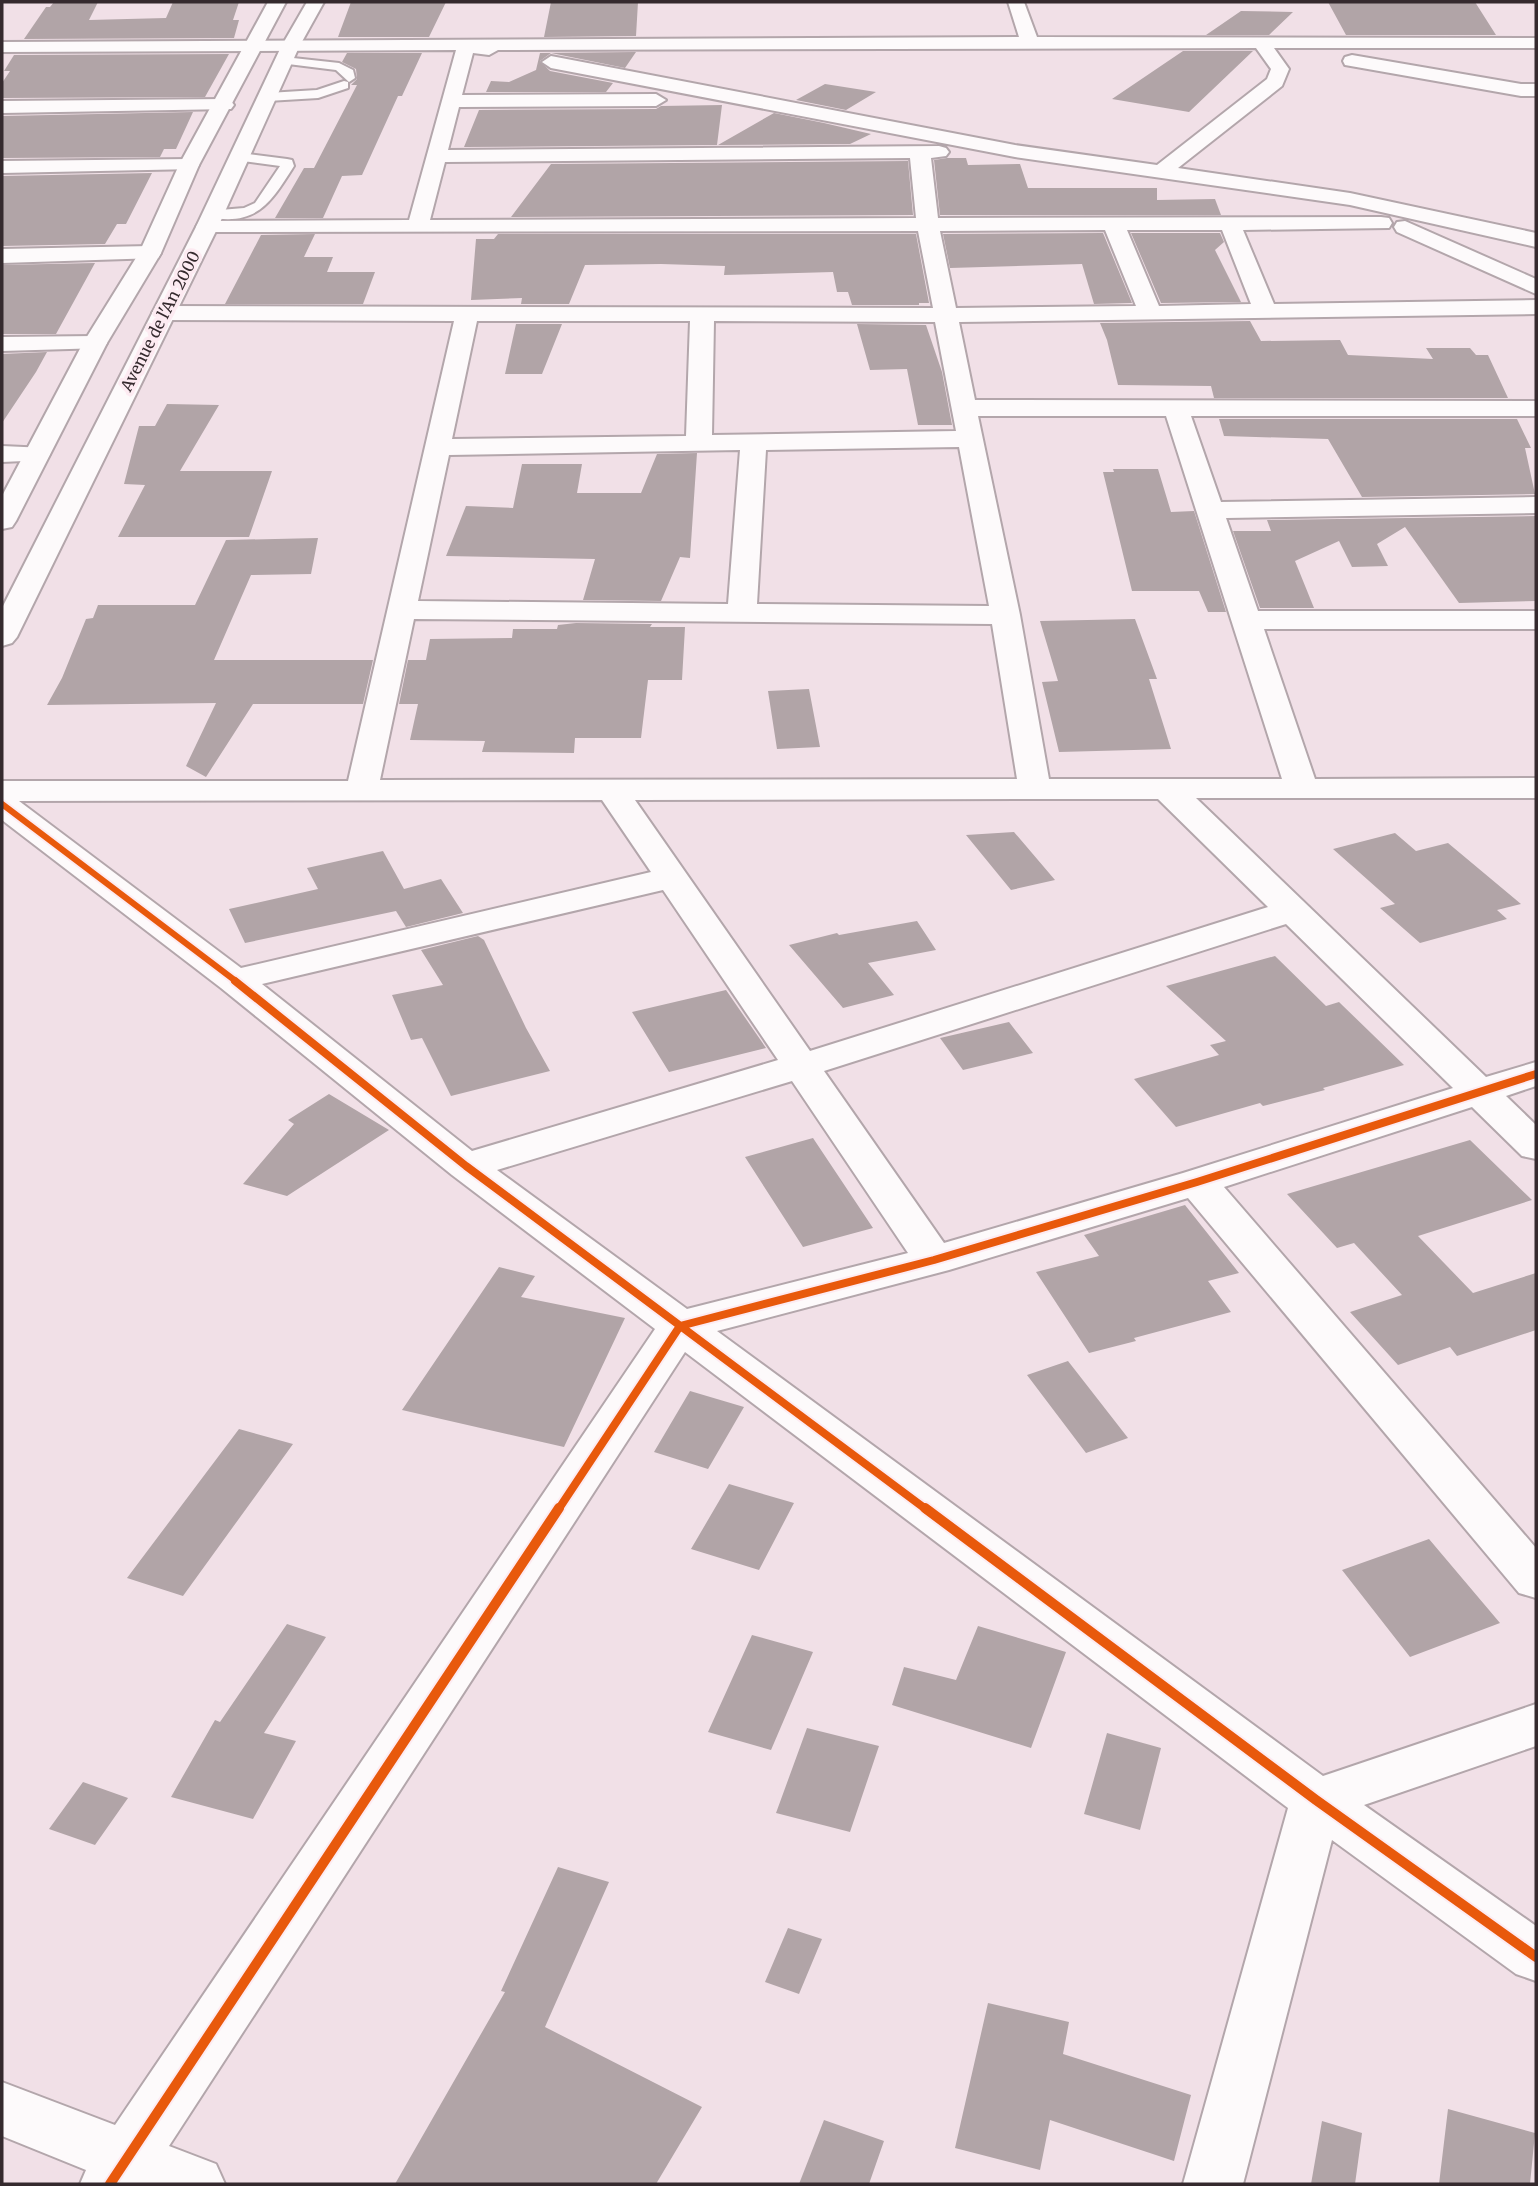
<svg xmlns="http://www.w3.org/2000/svg" width="1538" height="2186" viewBox="0 0 1538 2186" font-family="Merriweather,serif">
<rect width="100%" height="100%" fill="#f1e0e7"/>
<path fill="#b1a4a7" d="M 54,2 L 98,2 L 89,20 L 166,18 L 173,2 L 239,2 L 233,20 L 239,20 L 234,38 L 24,39 L 46,7 L 50,7 Z
M 351,2 L 446,2 L 429,37 L 338,37 Z
M 551,2 L 638,2 L 636,36 L 544,37 Z
M 1328,2 L 1475,2 L 1496,35 L 1346,35 Z
M 1241,11 L 1293,12 L 1269,35 L 1206,35 Z
M 1183,51 L 1253,51 L 1189,112 L 1112,99 Z
M 636,52 L 625,68 L 551,53 L 540,61 L 550,71 L 613,83 L 606,92 L 486,92 L 491,81 L 509,82 L 536,70 L 540,53 Z
M 347,53 L 422,53 L 402,96 L 398,96 L 362,175 L 342,176 L 323,218 L 275,218 L 304,168 L 314,168 L 357,85 L 351,85 L 357,79 L 356,69 L 342,62 Z
M 229,54 L 205,97 L 2,98 L 2,83 L 10,71 L 4,71 L 14,55 Z
M 825,84 L 876,92 L 846,110 L 796,100 Z
M 722,105 L 717,145 L 464,147 L 479,110 L 656,109 L 661,106 Z
M 193,112 L 176,149 L 164,149 L 160,157 L 2,158 L 2,116 Z
M 774,113 L 824,123 L 871,134 L 850,144 L 718,145 Z
M 947,158 L 966,158 L 968,165 L 1020,164 L 1028,188 L 1157,188 L 1157,200 L 1215,199 L 1221,215 L 940,215 L 934,160 Z
M 908,161 L 913,215 L 511,217 L 551,164 Z
M 152,173 L 126,224 L 117,224 L 105,244 L 2,246 L 2,176 Z
M 1103,233 L 1132,303 L 1094,304 L 1082,264 L 950,268 L 943,234 Z
M 1131,233 L 1220,233 L 1224,242 L 1215,250 L 1241,302 L 1161,303 Z
M 315,234 L 304,257 L 333,257 L 327,272 L 375,272 L 363,304 L 225,304 L 261,235 Z
M 498,234 L 916,234 L 929,303 L 919,303 L 919,305 L 852,305 L 848,292 L 837,292 L 833,272 L 724,275 L 725,266 L 661,264 L 585,265 L 569,304 L 521,304 L 522,298 L 471,300 L 476,239 L 494,239 Z
M 95,263 L 56,334 L 2,334 L 2,265 Z
M 1250,321 L 1261,341 L 1340,340 L 1348,355 L 1433,359 L 1426,348 L 1470,348 L 1476,355 L 1488,355 L 1508,398 L 1214,398 L 1211,386 L 1118,385 L 1107,340 L 1100,323 Z
M 516,324 L 562,324 L 542,374 L 505,374 Z
M 857,324 L 926,325 L 942,372 L 952,425 L 918,425 L 907,369 L 870,370 Z
M 47,352 L 36,372 L 2,423 L 2,354 Z
M 167,404 L 219,405 L 180,471 L 272,471 L 249,537 L 118,537 L 145,485 L 124,484 L 139,426 L 155,426 Z
M 1219,419 L 1517,419 L 1531,448 L 1525,448 L 1535,494 L 1362,497 L 1328,439 L 1224,436 Z
M 697,453 L 690,558 L 680,557 L 661,601 L 583,600 L 595,559 L 446,556 L 466,506 L 513,508 L 522,464 L 582,464 L 577,493 L 641,493 L 657,454 Z
M 1113,469 L 1158,469 L 1171,512 L 1194,511 L 1226,612 L 1208,612 L 1199,591 L 1132,591 L 1103,472 L 1114,472 Z
M 1536,516 L 1536,601 L 1459,603 L 1405,527 L 1377,544 L 1388,566 L 1352,567 L 1339,541 L 1295,561 L 1314,608 L 1260,608 L 1233,531 L 1271,531 L 1267,520 Z
M 318,538 L 311,574 L 251,575 L 214,660 L 373,660 L 363,704 L 253,704 L 206,777 L 186,766 L 216,703 L 47,705 L 62,678 L 86,619 L 93,618 L 98,605 L 195,605 L 226,540 Z
M 1135,619 L 1157,679 L 1149,679 L 1171,749 L 1059,752 L 1042,682 L 1058,681 L 1040,621 Z
M 576,623 L 652,624 L 650,627 L 685,627 L 682,680 L 648,680 L 641,738 L 575,738 L 574,753 L 482,752 L 485,741 L 410,740 L 418,704 L 399,704 L 408,660 L 426,660 L 430,639 L 512,638 L 513,629 L 557,629 L 558,625 Z
M 809,689 L 820,747 L 777,749 L 768,691 Z
M 1014,832 L 1055,880 L 1011,890 L 966,835 Z
M 1395,833 L 1416,851 L 1448,843 L 1521,904 L 1497,910 L 1507,919 L 1420,943 L 1380,908 L 1395,904 L 1333,849 Z
M 383,851 L 404,889 L 441,879 L 463,913 L 406,927 L 396,911 L 245,943 L 229,909 L 318,889 L 307,868 Z
M 917,921 L 936,950 L 868,963 L 894,995 L 843,1008 L 789,945 L 837,933 L 839,935 Z
M 478,936 L 484,940 L 526,1028 L 550,1071 L 451,1096 L 422,1038 L 411,1040 L 392,995 L 443,985 L 421,950 Z
M 1275,956 L 1326,1006 L 1339,1002 L 1404,1065 L 1323,1088 L 1325,1090 L 1263,1106 L 1260,1103 L 1176,1127 L 1134,1079 L 1219,1055 L 1210,1045 L 1226,1041 L 1166,986 Z
M 726,990 L 766,1048 L 669,1072 L 632,1012 Z
M 1009,1022 L 1033,1053 L 963,1070 L 940,1038 Z
M 329,1094 L 389,1130 L 287,1196 L 243,1184 L 294,1124 L 288,1120 Z
M 813,1138 L 873,1228 L 803,1247 L 745,1157 Z
M 1470,1140 L 1532,1200 L 1418,1236 L 1473,1293 L 1536,1273 L 1536,1330 L 1457,1356 L 1450,1347 L 1398,1365 L 1350,1312 L 1402,1295 L 1354,1243 L 1337,1248 L 1287,1194 Z
M 1185,1205 L 1239,1273 L 1208,1281 L 1231,1312 L 1134,1338 L 1136,1341 L 1089,1353 L 1036,1272 L 1099,1256 L 1084,1235 Z
M 499,1267 L 535,1276 L 521,1297 L 625,1318 L 564,1447 L 402,1410 Z
M 1068,1361 L 1128,1438 L 1086,1453 L 1027,1375 Z
M 690,1391 L 744,1407 L 708,1469 L 654,1452 Z
M 239,1429 L 293,1444 L 183,1596 L 127,1578 Z
M 729,1484 L 794,1503 L 759,1570 L 691,1549 Z
M 1429,1539 L 1500,1623 L 1410,1657 L 1342,1570 Z
M 287,1624 L 326,1637 L 264,1733 L 296,1741 L 253,1819 L 171,1797 L 215,1720 L 220,1722 Z
M 978,1626 L 1066,1652 L 1031,1748 L 892,1705 L 904,1667 L 956,1680 Z
M 752,1635 L 813,1652 L 771,1750 L 708,1732 Z
M 807,1728 L 879,1746 L 850,1832 L 776,1813 Z
M 1107,1733 L 1161,1748 L 1140,1830 L 1084,1814 Z
M 83,1782 L 128,1798 L 95,1845 L 49,1829 Z
M 558,1867 L 609,1882 L 545,2027 L 702,2107 L 656,2184 L 395,2184 L 505,1992 L 501,1991 Z
M 788,1928 L 822,1939 L 799,1994 L 765,1982 Z
M 988,2003 L 1069,2022 L 1063,2054 L 1191,2095 L 1174,2161 L 1050,2120 L 1040,2170 L 955,2148 Z
M 1448,2109 L 1535,2133 L 1530,2184 L 1439,2184 Z
M 824,2120 L 884,2141 L 869,2184 L 799,2184 Z
M 1322,2121 L 1362,2133 L 1355,2184 L 1311,2184 Z"/>
<g fill="none" stroke-linecap="round" stroke-linejoin="round">
<defs>
<path id="service" d="M 284,57 L 339,63 L 353,70 L 355,78 L 349,82 L 336,70 L 280,63 L 280,59 Z
M 344,81 L 348,82 L 348,88 L 318,98 L 268,101 L 262,97 L 268,93 L 317,90 Z
M 240,153 L 287,159 L 292,160 L 294,166 C 271,202 257,227 208,217 L 208,211 L 244,208 L 255,203 L 280,166 L 235,160 L 234,157 Z"/>
<path id="minor" d="M 1008,2 L 1024,2 L 1037,37 L 1536,38 L 1536,48 L 1274,48 L 1289,69 L 1282,86 L 1178,168 L 1350,193 L 1536,233 L 1536,247 L 1350,205 L 1015,157 L 551,68 L 542,62 L 551,56 L 1015,145 L 1157,165 L 1267,79 L 1271,69 L 1256,48 L 498,50 L 489,55 L 473,53 L 462,95 L 656,94 L 666,100 L 656,106 L 459,107 L 448,150 L 939,146 L 946,148 L 949,152 L 946,156 L 931,158 L 938,218 L 1381,217 L 1389,218 L 1392,223 L 1389,228 L 1243,230 L 1274,304 L 1536,300 L 1536,314 L 959,322 L 975,400 L 1536,401 L 1536,416 L 1191,416 L 1221,502 L 1536,497 L 1536,513 L 1226,518 L 1258,611 L 1536,611 L 1536,629 L 1264,629 L 1315,779 L 1536,778 L 1536,798 L 1196,798 L 1486,1077 L 1536,1062 L 1536,1086 L 1506,1096 L 1536,1125 L 1536,1159 L 1522,1156 L 1472,1107 L 1224,1187 L 1536,1548 L 1536,1598 L 1519,1593 L 1188,1198 L 949,1270 L 717,1331 L 1323,1776 L 1536,1704 L 1536,1746 L 1364,1805 L 1536,1926 L 1536,1981 L 1516,1974 L 1332,1840 L 1243,2184 L 1183,2184 L 1288,1808 L 685,1352 L 169,2146 L 216,2164 L 225,2184 L 80,2184 L 86,2170 L 2,2136 L 2,2082 L 115,2125 L 655,1329 L 452,1175 L 221,988 L 2,820 L 2,781 L 348,781 L 454,321 L 164,320 L 156,318 L 152,313 L 156,308 L 164,306 L 933,308 L 918,231 L 199,232 L 196,227 L 199,222 L 207,221 L 409,220 L 456,50 L 2,52 L 2,42 L 1019,37 ZM 910,158 L 916,218 L 430,220 L 445,162 ZM 1105,230 L 1136,306 L 956,308 L 940,231 ZM 1127,230 L 1222,230 L 1251,304 L 1159,306 ZM 477,321 L 690,321 L 686,436 L 452,439 ZM 714,321 L 935,322 L 956,431 L 712,435 ZM 978,416 L 1166,416 L 1282,779 L 1049,779 L 1020,615 ZM 959,447 L 989,606 L 757,604 L 766,450 ZM 740,450 L 728,604 L 418,601 L 449,455 ZM 414,619 L 992,624 L 1017,779 L 380,780 ZM 1035,799 L 1158,799 L 1268,907 L 810,1051 L 635,800 ZM 602,800 L 651,872 L 241,968 L 19,801 ZM 663,890 L 778,1060 L 472,1151 L 262,984 ZM 1286,924 L 1453,1088 L 1183,1173 L 944,1243 L 824,1071 ZM 792,1081 L 908,1253 L 687,1309 L 497,1170 Z
M 1352,55 L 1521,84 L 1536,84 L 1536,96 L 1521,96 L 1345,65 L 1343,61 L 1345,57 Z
M 224,99 L 231,101 L 234,105 L 231,109 L 2,113 L 2,101 Z
M 189,159 L 196,161 L 199,165 L 196,169 L 2,173 L 2,161 Z
M 1405,221 L 1536,279 L 1536,294 L 1397,232 L 1394,227 L 1397,222 Z
M 150,246 L 158,248 L 161,253 L 158,258 L 2,263 L 2,249 Z
M 2,446 L 46,448 L 50,454 L 46,460 L 2,462 Z"/>
<path id="tertiary" d="M 95,336 L 103,338 L 107,343 L 103,348 L 2,351 L 2,337 Z"/>
<path id="primary" d="M 268,2 L 286,2 L 199,165 L 161,253 L 107,343 L 16,521 L 12,527 L 2,529 L 2,496 L 83,343 L 139,253 L 179,165 Z
M 307,2 L 324,2 L 299,47 L 218,227 L 17,637 L 12,643 L 2,646 L 2,608 L 196,227 L 281,47 Z"/>
</defs>
<use href="#service" stroke="#b3a6ab" stroke-width="4"/>
<use href="#minor" stroke="#b3a6ab" stroke-width="4"/>
<use href="#tertiary" stroke="#b3a6ab" stroke-width="4"/>
<use href="#primary" stroke="#b3a6ab" stroke-width="4"/>
<use href="#service" fill="#fdfafb" fill-rule="evenodd"/>
<use href="#minor" fill="#fdfafb" fill-rule="evenodd"/>
<use href="#tertiary" fill="#fdfafb" fill-rule="evenodd"/>
<use href="#primary" fill="#fdfafb" fill-rule="evenodd"/>
<defs>
<path id="cycleway-far2" d="M 2,804 L 237,982"/>
<path id="cycleway-far1" d="M 235,981 L 466,1166 L 927,1510
M 558,1510 L 680,1326 L 934,1260 L 1197,1182 L 1536,1074"/>
<path id="cycleway" d="M 925,1508 L 1316,1800 L 1536,1957
M 110,2184 L 559,1508"/>
</defs>
<use href="#cycleway-far2" stroke="#fdebf2" stroke-width="10"/>
<use href="#cycleway-far1" stroke="#fdebf2" stroke-width="12"/>
<use href="#cycleway" stroke="#fdebf2" stroke-width="14"/>
<use href="#cycleway-far2" stroke="#e8590c" stroke-width="6"/>
<use href="#cycleway-far1" stroke="#e8590c" stroke-width="8"/>
<use href="#cycleway" stroke="#e8590c" stroke-width="10"/>
</g>
<g text-anchor="middle" stroke-width="7" stroke-linejoin="round" paint-order="stroke">
<g font-size="16" fill="#352a2e" stroke="#fdebf2">
<text transform="translate(160 321) rotate(-63)" y="6">Avenue de l'An 2000</text>
</g>
</g>
<rect width="1538" height="2186" fill="none" stroke="#352a2e" stroke-width="7"/>
</svg>
